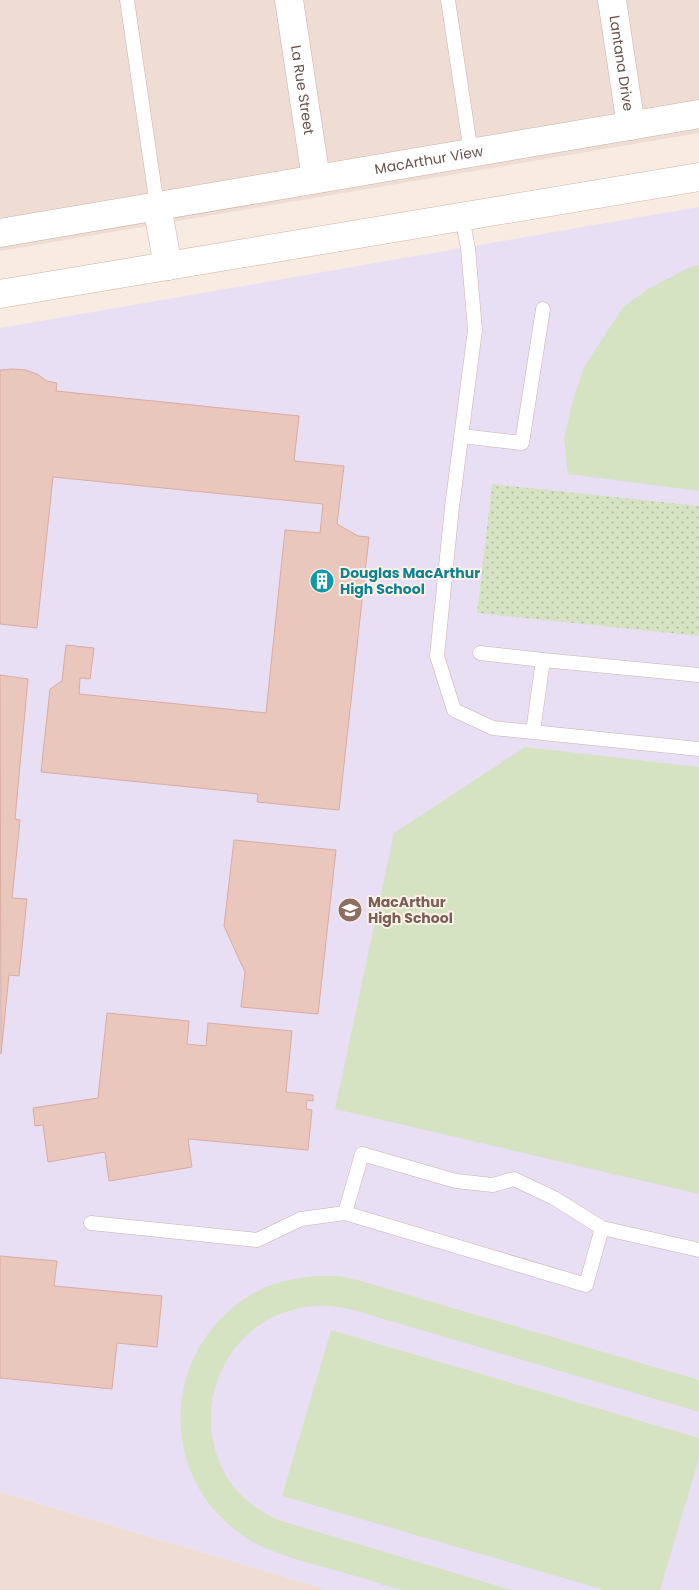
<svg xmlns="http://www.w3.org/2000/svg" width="699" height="1590" viewBox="0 0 699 1590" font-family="Poppins,sans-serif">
<defs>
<pattern id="park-dots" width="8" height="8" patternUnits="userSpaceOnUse" patternTransform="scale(1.25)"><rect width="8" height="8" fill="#d6e3c3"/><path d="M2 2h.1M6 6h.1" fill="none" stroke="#b2bba1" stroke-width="1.8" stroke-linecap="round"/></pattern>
</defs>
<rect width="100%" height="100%" fill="#f8ebe2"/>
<path fill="#efdcd2" d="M 0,0 L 699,0 L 699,133 L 0,251 Z
M 0,1492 L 328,1590 L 0,1590 Z"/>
<path fill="#e9dff4" d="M 699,207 L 699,1590 L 328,1590 L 0,1492 L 0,328 Z"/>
<path fill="#d6e3c3" d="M 699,265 L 699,491 L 568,474 L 564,439 L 572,403 L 584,367 L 623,307 L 648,289 L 690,267 Z
M 525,747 L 699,767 L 699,1194 L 335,1109 L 394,833 Z
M 317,1276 L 340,1276 L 361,1281 L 699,1380 L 699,1412 L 353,1310 C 342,1308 330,1305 319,1306 C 228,1308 180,1414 233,1486 C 244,1500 259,1510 275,1519 L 512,1590 C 488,1590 464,1590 440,1590 C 429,1590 418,1590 406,1590 C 391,1589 374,1581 359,1577 C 324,1566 271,1556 242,1535 C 155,1475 162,1347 252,1294 C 272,1282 295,1278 317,1276 Z
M 331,1330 L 699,1438 L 699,1458 L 660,1590 L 604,1590 L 282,1496 Z"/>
<path fill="url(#park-dots)" d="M 492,484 L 699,506 L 699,636 L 477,613 Z"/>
<path fill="#eac7bd" stroke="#daaba0" d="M 12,369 L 26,370 L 37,374 L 47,381 L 57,383 L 56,391 L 299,416 L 294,461 L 344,466 L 337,524 L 358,536 L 369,537 L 339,810 L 257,802 L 258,794 L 41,772 L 50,689 L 62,681 L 66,645 L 94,648 L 90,679 L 80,678 L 79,694 L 266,713 L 285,530 L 320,533 L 323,504 L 53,477 L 37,628 L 0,624 L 0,370 Z
M 0,675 L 28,679 L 15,819 L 20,820 L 12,898 L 27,899 L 19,976 L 9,975 L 1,1054 Z
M 234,840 L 336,850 L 318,1014 L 241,1007 L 245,972 L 224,926 Z
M 107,1013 L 189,1021 L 187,1044 L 206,1046 L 208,1023 L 292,1031 L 286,1092 L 313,1095 L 313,1101 L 307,1100 L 306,1109 L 312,1110 L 308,1150 L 189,1139 L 188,1139 L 192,1167 L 109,1181 L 105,1152 L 48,1162 L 43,1125 L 35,1126 L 33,1108 L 98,1098 Z
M 0,1256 L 57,1261 L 54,1286 L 162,1296 L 157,1347 L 117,1343 L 112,1389 L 0,1378 Z"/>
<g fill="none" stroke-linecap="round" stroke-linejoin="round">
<defs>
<path id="lane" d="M 127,0 L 157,206
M 448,0 L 471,153
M 462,217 L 468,248 L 475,330 L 452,507 L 437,656 L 454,710 L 493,728 L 699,749
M 461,436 L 522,443 L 543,309
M 480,653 L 543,660
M 533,732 L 543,660 L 699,675
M 91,1223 L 257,1240 L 301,1219 L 345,1213
M 602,1228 L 586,1285 L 345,1213 L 362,1154 L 456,1181 L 493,1185 L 514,1179 L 554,1198 L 602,1228 L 699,1250"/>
<g id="street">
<path id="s1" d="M 289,0 L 316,179"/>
<path id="s2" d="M 612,0 L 631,126"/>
<path d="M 157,206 L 168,266"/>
<path id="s3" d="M 0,233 L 699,114"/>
</g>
<path id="secondary" d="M 0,294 L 699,177"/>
</defs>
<use href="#lane" stroke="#c7b2ab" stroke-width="15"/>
<use href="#street" stroke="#c7b2ab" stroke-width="29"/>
<use href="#secondary" stroke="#ccb4ab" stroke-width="29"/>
<use href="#lane" stroke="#fff" stroke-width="14"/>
<use href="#street" stroke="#fff" stroke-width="28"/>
<use href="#secondary" stroke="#fff" stroke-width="28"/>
</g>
<defs>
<symbol id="building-disc" viewBox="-11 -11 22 22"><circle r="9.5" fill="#0f9aa8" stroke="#fcf0e7"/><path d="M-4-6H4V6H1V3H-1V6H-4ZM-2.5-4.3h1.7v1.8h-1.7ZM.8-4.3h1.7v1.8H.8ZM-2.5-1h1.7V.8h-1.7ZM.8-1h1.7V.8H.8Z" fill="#fff"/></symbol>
<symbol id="school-disc" viewBox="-11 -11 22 22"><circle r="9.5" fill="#8d6e63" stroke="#fcf0e7"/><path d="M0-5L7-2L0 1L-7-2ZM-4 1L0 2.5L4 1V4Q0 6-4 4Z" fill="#fff"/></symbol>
</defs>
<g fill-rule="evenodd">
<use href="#building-disc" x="308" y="567" width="28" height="28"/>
<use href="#school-disc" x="336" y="896" width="28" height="28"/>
</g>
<g text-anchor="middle" stroke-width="4" stroke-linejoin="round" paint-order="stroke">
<g font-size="14" fill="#6c524c" stroke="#fcf0e7">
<text dy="5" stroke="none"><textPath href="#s2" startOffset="64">Lantana Drive</textPath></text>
<text dy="5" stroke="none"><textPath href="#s1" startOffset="91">La Rue Street</textPath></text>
<text dy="5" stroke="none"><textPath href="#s3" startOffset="435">MacArthur View</textPath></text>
</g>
<g font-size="14" font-weight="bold" fill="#0d838f" stroke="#fcf0e7" text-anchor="start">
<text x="340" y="578">Douglas MacArthur<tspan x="340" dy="16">High School</tspan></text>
</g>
<g font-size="14" font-weight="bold" fill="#785e54" stroke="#fcf0e7" text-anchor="start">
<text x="368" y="907">MacArthur<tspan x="368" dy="16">High School</tspan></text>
</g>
</g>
</svg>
